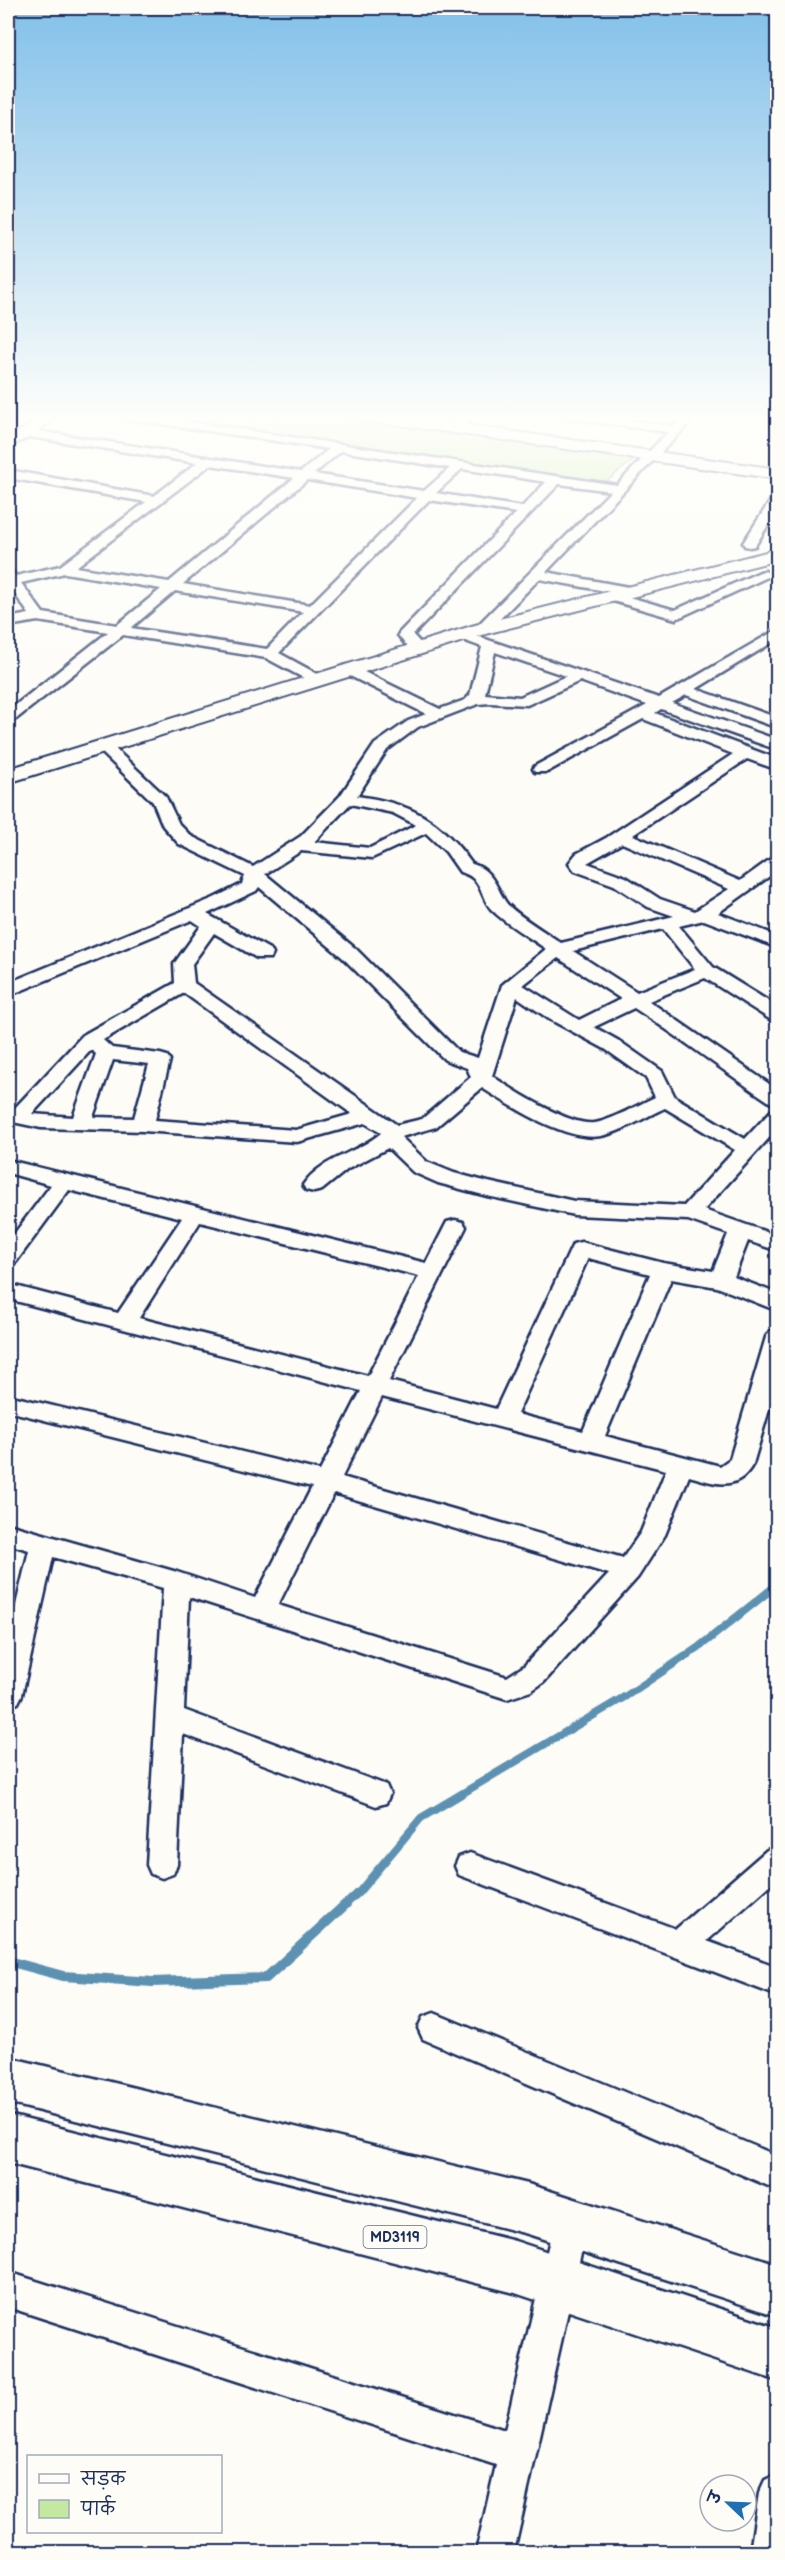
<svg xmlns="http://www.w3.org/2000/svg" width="785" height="2560" viewBox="0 0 785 2560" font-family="'Balsamiq Sans','Playpen Sans Deva',sans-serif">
<rect width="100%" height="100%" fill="#fdfcf7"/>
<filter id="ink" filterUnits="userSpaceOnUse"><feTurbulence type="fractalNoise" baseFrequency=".0167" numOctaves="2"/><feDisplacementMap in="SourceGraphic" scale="12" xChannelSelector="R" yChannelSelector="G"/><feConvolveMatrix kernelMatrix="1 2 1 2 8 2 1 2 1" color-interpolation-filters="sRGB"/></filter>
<g filter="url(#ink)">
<path fill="#c5e8a1" stroke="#708c80" stroke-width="1.5" d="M 138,415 L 334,415 L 635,459 L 604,483 Z"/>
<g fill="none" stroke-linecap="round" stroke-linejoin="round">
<path stroke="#5d91b2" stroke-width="8" d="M 344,1906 L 359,1892 L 421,1818 L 626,1696 L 699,1647 L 778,1584"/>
<path stroke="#5d91b2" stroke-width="10" d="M 8,1961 L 63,1976 L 153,1982 L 266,1978 L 346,1904"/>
<defs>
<path id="street" d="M 45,415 L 58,415 L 38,431 L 301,472 L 329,449 L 120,418 L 114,415 L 142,415 L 617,485 L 668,432 L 566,418 L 560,415 L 590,415 L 674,426 L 685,415 L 697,415 L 546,572 L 634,588 L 636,591 L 629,595 L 611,592 L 675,610 L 760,572 L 765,571 L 772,575 L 676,619 L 606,599 L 604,596 L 611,592 L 539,579 L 487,632 L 477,632 L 475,629 L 477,626 L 611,491 L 559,484 L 413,635 L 425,648 L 418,652 C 410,650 403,642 398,635 L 400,632 L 516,513 L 429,500 L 279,653 L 323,677 L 325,680 L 323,683 L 313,683 L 266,658 L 123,635 L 16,719 L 8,722 L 8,711 L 108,632 L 38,621 L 8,626 L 8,618 L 29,614 L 8,584 L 8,571 L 13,572 L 16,576 L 60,566 L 146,502 L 8,478 L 8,470 L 154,496 L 197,463 L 30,437 L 8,447 L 8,439 ZM 341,451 L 450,468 L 424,491 L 314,474 ZM 210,465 L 294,478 L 169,582 L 76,567 ZM 462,469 L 546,482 L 522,507 L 436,493 ZM 307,480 L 417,498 L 310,605 L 183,584 ZM 65,573 L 161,589 L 117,625 L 43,613 L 21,583 ZM 175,591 L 303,612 L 267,649 L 131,628 Z
M 462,415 L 475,415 L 463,426 L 455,426 L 453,424 Z
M 778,494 L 778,509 L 755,546 L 750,547 L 745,546 L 743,543 L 774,495 Z
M 778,629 L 778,639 L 696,689 L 778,718 L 778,728 L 686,695 L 672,703 L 778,740 L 778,750 L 661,709 L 655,713 L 778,759 L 778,770 L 747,759 L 633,835 L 740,881 L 772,858 L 778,857 L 778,870 L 718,913 L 778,936 L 778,948 L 704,920 L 679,926 L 713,967 L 778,1007 L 778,1022 L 771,1020 L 705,978 L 649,1001 L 778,1090 L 778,1105 L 771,1103 C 725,1072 681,1038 634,1008 L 594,1027 L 619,1041 L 662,1071 L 675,1097 L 745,1139 L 771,1111 L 778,1109 L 778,1128 L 704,1210 L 778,1236 L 778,1251 L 748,1241 L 734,1277 L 778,1294 L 778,1311 L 717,1287 L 671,1279 L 605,1436 L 720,1466 L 730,1459 L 766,1337 L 770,1331 L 778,1329 L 778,1379 L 753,1464 C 737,1493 714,1483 689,1476 L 665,1535 L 638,1577 L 544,1682 L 531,1691 L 507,1699 L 189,1597 L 184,1710 L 386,1785 L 390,1794 L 386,1803 L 376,1806 L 183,1734 L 177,1865 L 173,1874 L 162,1878 L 151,1874 L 147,1865 L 163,1588 L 53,1557 L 22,1695 L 18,1703 L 8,1706 L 8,1639 L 29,1550 L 8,1544 L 8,1524 L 177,1572 L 255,1598 L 312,1487 L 8,1411 L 8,1395 L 320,1471 L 361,1391 L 8,1299 L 8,1284 L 118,1313 L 182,1218 L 69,1190 L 16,1262 L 8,1264 L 8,1242 L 51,1185 L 8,1173 L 8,1160 L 426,1263 L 447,1222 L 455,1220 L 463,1222 L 466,1227 L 389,1381 L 496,1409 L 573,1244 L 581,1242 L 663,1263 L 713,1271 L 728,1234 L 688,1220 L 574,1215 L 487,1196 L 438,1183 L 413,1172 L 388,1148 L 348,1169 L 322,1190 L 314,1192 L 306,1190 L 303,1185 C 321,1158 358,1153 381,1133 L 365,1123 L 297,1142 L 143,1131 L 41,1128 L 8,1121 L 8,1109 L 13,1110 L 83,1035 L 175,983 L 174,964 L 201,926 L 192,920 L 8,996 L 8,983 L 214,898 L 242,884 L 245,876 L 179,844 L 163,826 L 153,802 L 95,746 L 103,741 L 109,743 L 166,797 L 179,824 L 191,836 L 253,867 L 301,836 L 340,796 L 375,744 L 408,721 L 426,714 L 344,673 L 342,670 L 344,667 L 354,667 L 440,709 L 465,700 L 470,695 L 482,647 L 457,638 L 455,635 L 457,632 L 462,631 L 659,698 ZM 495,652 L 566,676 L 520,697 L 485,694 ZM 580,681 L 647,705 L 535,766 L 533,769 L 535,772 L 547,772 L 643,719 L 733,754 L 606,838 L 576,854 L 569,863 L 575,871 L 614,885 L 648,907 L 674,916 L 561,943 C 549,934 511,912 505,901 C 496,886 491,869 472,864 C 440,819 410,803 357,796 L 387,750 L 418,727 L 478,704 L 490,703 L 527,705 ZM 350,804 L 393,813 L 416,825 L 370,848 L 314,842 ZM 426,833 L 446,852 L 460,872 C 484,878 479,897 492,910 C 507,925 529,937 546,949 L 502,985 L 478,1058 L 459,1052 L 356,949 L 265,874 L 301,851 L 372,858 ZM 622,843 L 729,889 L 695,911 L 660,899 L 626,877 L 587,863 ZM 259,887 L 342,957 L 445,1060 L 467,1068 L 471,1077 L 422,1119 L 397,1125 L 194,983 L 192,964 L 214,933 L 257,958 L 271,958 L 273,954 L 271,950 L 207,914 L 256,891 ZM 663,929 L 695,969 L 637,992 L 573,951 ZM 558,958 L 621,999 L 579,1020 L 523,985 ZM 184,993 L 352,1114 L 296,1130 L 155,1120 L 170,1060 L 167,1056 L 160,1054 L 112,1048 L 103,1040 ZM 517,997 L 549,1019 L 605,1049 L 646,1078 L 655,1097 C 640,1104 610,1121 595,1123 C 571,1127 513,1090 492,1076 ZM 91,1050 L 96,1054 L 73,1117 L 32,1114 ZM 113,1060 L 149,1064 L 134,1118 L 93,1117 ZM 482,1088 C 511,1106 566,1142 601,1136 C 622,1132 645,1117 665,1108 L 735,1150 L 684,1206 L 574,1201 L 488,1182 L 454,1173 L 427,1162 L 401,1137 L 436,1127 ZM 200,1222 L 419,1276 L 368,1376 L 139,1318 ZM 588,1258 L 650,1274 L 583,1431 L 517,1414 ZM 382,1397 L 666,1470 L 641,1532 L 623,1558 L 342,1477 ZM 334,1493 L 609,1574 L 524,1666 L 507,1677 L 278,1605 Z
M 778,1846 L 778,1878 L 707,1941 L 778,1967 L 778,1996 L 459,1875 L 455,1866 L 459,1857 L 470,1853 L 676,1929 L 767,1850 Z
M 434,2013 L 778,2156 L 778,2190 L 423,2039 L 418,2028 L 423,2017 Z
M 571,2205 L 583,2210 L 588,2222 L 514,2552 L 476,2552 L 496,2465 L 8,2307 L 8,2272 L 505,2430 L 554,2222 L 559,2210 Z
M 778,2474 L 778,2552 L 750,2552 L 759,2493 L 765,2480 Z"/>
<path id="secondary" d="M 354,415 L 395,415 L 778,469 L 778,479 L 362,420 Z
M 778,549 L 778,560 L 489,633 L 8,783 L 8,769 L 475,625 Z"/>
<path id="primary" d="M 8,2057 L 528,2184 L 778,2264 L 778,2316 L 528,2234 L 8,2103 Z
M 8,2115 L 515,2241 L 778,2328 L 778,2381 L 515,2293 L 8,2163 Z"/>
</defs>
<use href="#street" stroke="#1b2f5e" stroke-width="5"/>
<use href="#secondary" stroke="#1b2f5e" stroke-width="4"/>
<use href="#primary" stroke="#1b2f5e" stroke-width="5"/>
<use href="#street" fill="#fdfcf7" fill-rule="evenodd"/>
<use href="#secondary" fill="#fdfcf7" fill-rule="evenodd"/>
<use href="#primary" fill="#fdfcf7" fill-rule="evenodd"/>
</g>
</g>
<linearGradient id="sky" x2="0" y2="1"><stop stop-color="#82c0e9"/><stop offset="0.54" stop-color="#fefefb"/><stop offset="1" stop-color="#fefefb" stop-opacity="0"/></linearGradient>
<rect width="785" height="773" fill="url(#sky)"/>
<g text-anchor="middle" stroke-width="4.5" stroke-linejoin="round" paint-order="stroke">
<rect fill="#fdfcf7" stroke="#5f6c8c" stroke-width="1.5" x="363.5" y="2226" width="63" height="22" rx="4.5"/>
<g font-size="14" font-weight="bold" fill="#1b2f5e">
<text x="395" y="2242">MD3119</text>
</g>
</g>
<rect width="785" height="2560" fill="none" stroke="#fdfcf7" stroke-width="30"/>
<rect x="15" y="15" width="755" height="2530" fill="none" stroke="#1b2f5e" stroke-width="2" filter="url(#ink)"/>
<rect x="27" y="2455" width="195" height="78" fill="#fdfcf7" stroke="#a3aaba" stroke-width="1.5"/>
<rect x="39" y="2474" width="30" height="9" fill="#fdfcf7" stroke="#a3aaba" stroke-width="1.5"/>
<text x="81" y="2485" font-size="18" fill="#1b2f5e">सड़क</text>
<rect x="39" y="2500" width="30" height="18" fill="#c5e8a1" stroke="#a3aaba" stroke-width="1.5"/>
<text x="81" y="2515" font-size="18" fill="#1b2f5e">पार्क</text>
<g transform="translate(728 2503) rotate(293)"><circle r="28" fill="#fdfcf7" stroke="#a3aaba" stroke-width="1.5"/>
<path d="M0-4.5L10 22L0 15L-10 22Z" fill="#1f6fb2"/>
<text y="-9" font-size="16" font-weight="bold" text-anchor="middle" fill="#1b2f5e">उ</text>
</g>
</svg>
